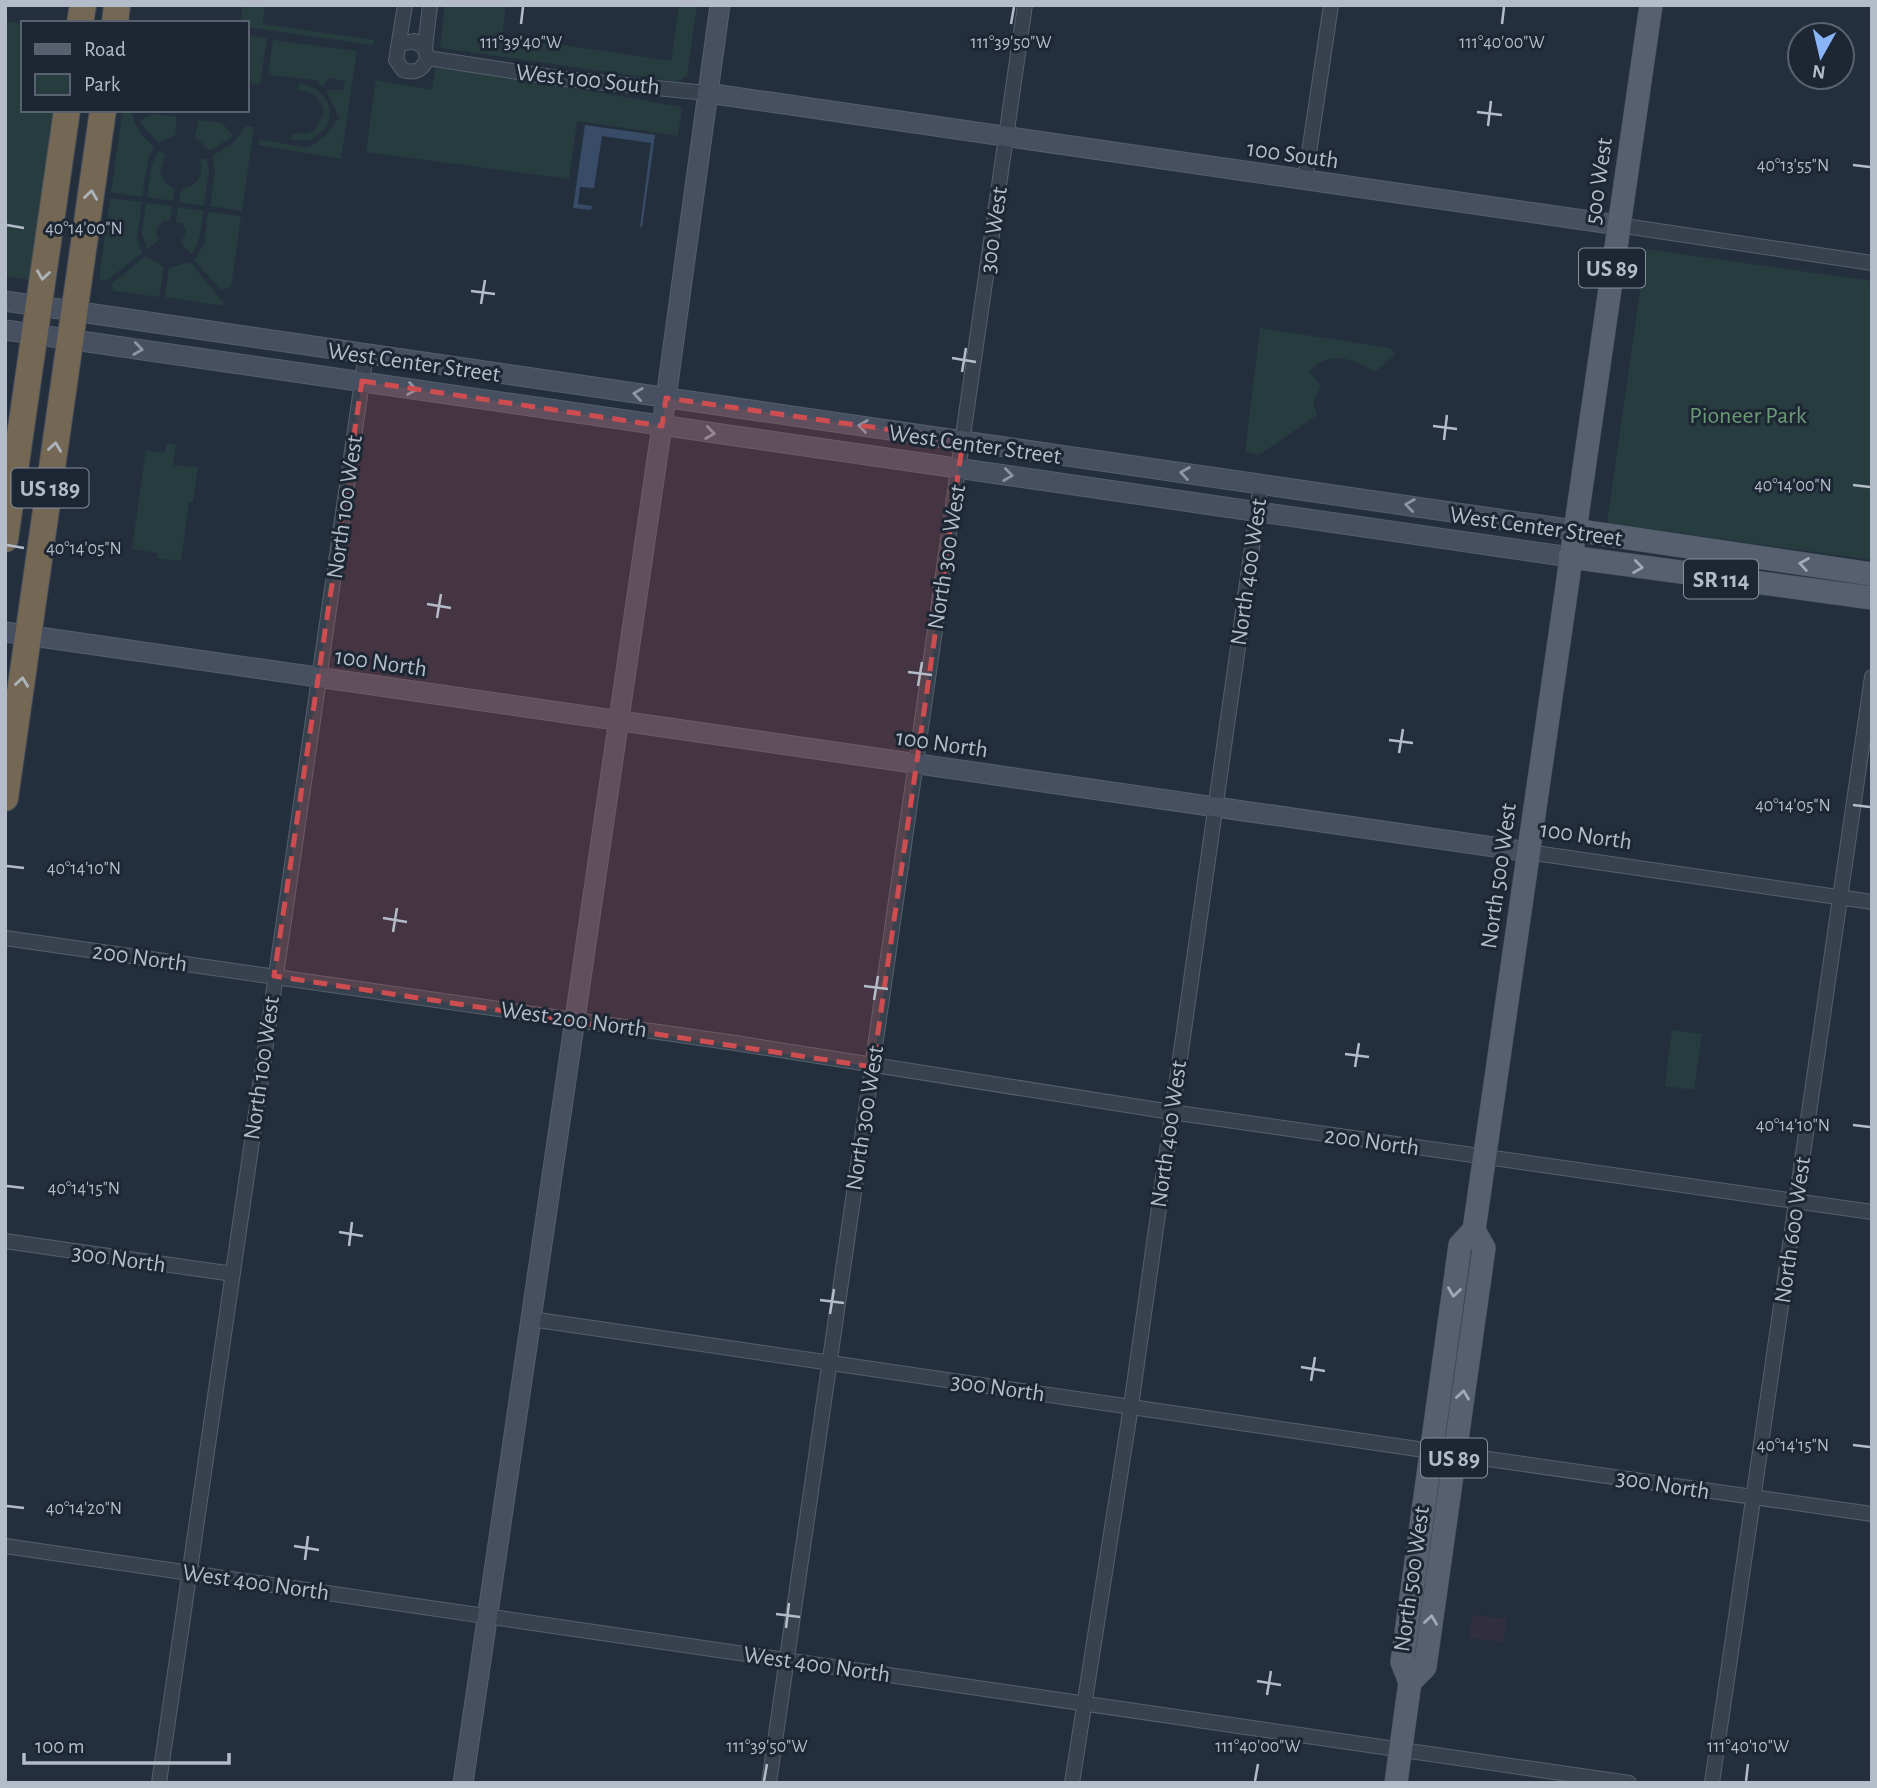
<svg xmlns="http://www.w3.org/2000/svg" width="1877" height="1788" viewBox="0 0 1877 1788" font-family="'Alegreya Sans',sans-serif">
<rect width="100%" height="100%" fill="#242f3e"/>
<path fill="#32303f" d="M 1472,1615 L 1506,1619 L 1503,1642 L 1470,1638 Z"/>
<path fill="#263c3f" d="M 243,5 L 265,5 L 263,24 L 374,40 L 373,45 L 247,27 L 247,23 L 240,23 Z
M 445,5 L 506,5 L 502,36 L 671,61 L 679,5 L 697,5 L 687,76 L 677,82 L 440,48 Z
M 5,21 L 23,24 L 23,110 L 53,110 L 31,280 L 5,276 Z
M 251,36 L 267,38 L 260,85 L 252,84 C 248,65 246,55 251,36 Z
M 273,40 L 357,51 L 341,159 L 259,145 L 259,139 L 308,148 L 325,136 L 339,118 L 326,90 L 343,90 L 345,81 L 329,78 L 322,87 L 316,80 L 268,75 Z
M 435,68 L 503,76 L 682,107 L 678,136 L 577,121 L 569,179 L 366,152 L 376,80 L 432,90 Z
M 299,83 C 323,87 339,107 324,130 L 310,140 L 291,140 L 292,133 L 304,134 L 315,131 L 324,112 C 321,97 312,92 298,90 Z
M 123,110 L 130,110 L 139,132 L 154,147 L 148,160 L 142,197 L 111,192 Z
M 154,114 L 177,117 L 175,135 L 158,143 L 139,121 Z
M 199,120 L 222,123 L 233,136 L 210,151 L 195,137 Z
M 246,126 L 254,127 L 242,211 L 210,206 L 215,171 L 212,156 L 232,144 Z
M 158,151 L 165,154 L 160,174 L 166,183 L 175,189 L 173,201 L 147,197 L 152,164 Z
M 207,158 L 209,171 L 204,206 L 179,202 L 181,189 C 197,187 205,175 200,159 Z
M 110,198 L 142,202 L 137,238 L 142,253 L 106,281 L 99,279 Z
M 146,203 L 172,206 L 170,221 L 164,221 L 156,230 L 159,240 L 147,249 L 142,233 Z
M 178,207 L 204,211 L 198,243 L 191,254 L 181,243 L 186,231 L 182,223 L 176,222 Z
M 208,212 L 241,216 L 231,287 L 221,290 L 194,260 L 204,244 Z
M 1646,249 L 1872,281 L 1872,560 L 1607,523 Z
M 146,256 L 164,267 L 159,297 L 113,291 L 112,283 Z
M 190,262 L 224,303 L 222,306 L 165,297 L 169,268 Z
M 1260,328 L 1390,348 L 1396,354 L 1375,372 C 1353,358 1329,350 1309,371 L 1321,386 L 1313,402 L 1317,415 L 1259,455 L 1245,452 Z
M 167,443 L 176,445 L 173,465 L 198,467 L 193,502 L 189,502 L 181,561 L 157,558 L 157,553 L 132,549 L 146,450 L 165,453 Z
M 1672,1030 L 1702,1034 L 1694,1090 L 1665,1086 Z"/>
<path fill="#394c67" d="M 585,125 L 655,135 L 642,227 L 640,227 L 651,143 L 602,136 L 594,188 L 580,187 L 578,204 L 592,206 L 591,210 L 573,208 Z"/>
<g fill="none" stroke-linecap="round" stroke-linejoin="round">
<defs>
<path id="street" d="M 401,44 L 414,41 L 425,48 L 427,58 C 423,70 415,74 403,70 L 396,60 L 405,5
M 425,48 L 430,5
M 427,58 L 565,79 L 707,93
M 1305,180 L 1331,5
M 1618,225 L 1872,263
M 1528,852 L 1872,902
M 5,938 L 735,1043 L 1171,1112 L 1872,1212
M 5,1241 L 233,1274
M 531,1319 L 1431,1451
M 1454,1454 L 1872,1514
M 5,1546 L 1629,1783
M 159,1783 L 366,354
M 769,1783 L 1025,5
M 1072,1783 L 1131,1406 L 1261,484
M 1712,1783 L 1872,677"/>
<path id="secondary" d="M 707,93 L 1618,225
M 5,301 L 1574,530
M 5,330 L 1570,557
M 5,632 L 1528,852
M 463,1783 L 666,398 L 720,5"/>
<path id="primary" d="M 1574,530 L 1872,574
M 1570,557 L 1872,598
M 1410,1682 L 1425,1667 L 1484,1248 L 1474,1230
M 1396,1783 L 1410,1682 L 1402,1662 L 1460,1245 L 1474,1230 L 1651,5"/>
<path id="highway" d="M 80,23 L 83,5
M 115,23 L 117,5
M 5,539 L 67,110
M 5,798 L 103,110"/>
</defs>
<use href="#street" stroke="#565f6c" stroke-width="16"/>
<use href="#secondary" stroke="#565f6c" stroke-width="21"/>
<use href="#primary" stroke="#414a57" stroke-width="24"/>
<use href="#highway" stroke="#434c59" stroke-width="28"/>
<use href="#street" stroke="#38414e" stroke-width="14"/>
<use href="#secondary" stroke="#465061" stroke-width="19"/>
<use href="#primary" stroke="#56606e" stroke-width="23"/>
<use href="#highway" stroke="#746855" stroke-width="26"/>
</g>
<defs><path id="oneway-chevron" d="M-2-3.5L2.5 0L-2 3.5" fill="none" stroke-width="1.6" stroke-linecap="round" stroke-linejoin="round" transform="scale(1.75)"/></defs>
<g stroke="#aeb4bd">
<use href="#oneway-chevron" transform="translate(91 195) rotate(-82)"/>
<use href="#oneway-chevron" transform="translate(43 275) rotate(98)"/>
<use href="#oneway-chevron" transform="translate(55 447) rotate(-82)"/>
<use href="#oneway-chevron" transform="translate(22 682) rotate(-82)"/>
</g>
<g stroke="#8e96a5">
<use href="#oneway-chevron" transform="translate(138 349) rotate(8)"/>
<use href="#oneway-chevron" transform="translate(412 389) rotate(9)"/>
<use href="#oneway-chevron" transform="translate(638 394) rotate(-172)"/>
<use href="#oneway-chevron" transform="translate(863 426) rotate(-172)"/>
<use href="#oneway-chevron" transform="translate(710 433) rotate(8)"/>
<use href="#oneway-chevron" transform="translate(1185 473) rotate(-171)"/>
<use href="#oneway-chevron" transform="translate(1008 475) rotate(8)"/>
<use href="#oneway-chevron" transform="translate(1410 505) rotate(-172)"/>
</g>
<g stroke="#a1aab7">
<use href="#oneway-chevron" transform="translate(1804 564) rotate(-171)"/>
<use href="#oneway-chevron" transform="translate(1638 567) rotate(8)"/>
<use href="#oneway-chevron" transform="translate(1454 1292) rotate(98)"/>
<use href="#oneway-chevron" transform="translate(1463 1395) rotate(-82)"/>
<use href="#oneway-chevron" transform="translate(1431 1620) rotate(-82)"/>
</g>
<path fill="#ce4d50" fill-opacity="0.2" stroke="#ce4d50" stroke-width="5" stroke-dasharray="14 9" stroke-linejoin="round" d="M 362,381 L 662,426 L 666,398 L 963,440 L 873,1067 L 274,976 Z"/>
<path fill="none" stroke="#b4bcc9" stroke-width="2.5" d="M 521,24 L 523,7M 1011,24 L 1014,7M 1502,24 L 1504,7M 1477,112 L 1502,115M 1488,126 L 1491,101M 1853,165 L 1870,167M 7,225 L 24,228M 471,291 L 495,294M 481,304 L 485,280M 952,358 L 976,362M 962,372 L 966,348M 1433,426 L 1457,429M 1444,440 L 1447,415M 1853,485 L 1870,487M 7,545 L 24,548M 427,604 L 451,608M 437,618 L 441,594M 908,672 L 932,675M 918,686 L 922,662M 1389,740 L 1413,743M 1399,753 L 1403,729M 1853,805 L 1870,807M 7,866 L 24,868M 383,918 L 407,922M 393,932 L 397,908M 864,986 L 888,989M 874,1000 L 878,976M 1345,1054 L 1369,1057M 1355,1067 L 1359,1043M 1853,1125 L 1870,1127M 7,1186 L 24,1188M 339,1232 L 363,1236M 349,1246 L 352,1222M 820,1300 L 844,1303M 830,1314 L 834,1289M 1301,1367 L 1325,1371M 1311,1381 L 1315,1357M 1853,1445 L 1870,1447M 7,1506 L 24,1508M 294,1546 L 319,1550M 305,1560 L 308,1536M 776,1614 L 800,1617M 786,1628 L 789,1603M 1257,1681 L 1281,1685M 1267,1695 L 1271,1671M 764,1781 L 767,1764M 1255,1781 L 1258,1764M 1746,1781 L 1748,1764"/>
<g text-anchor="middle" stroke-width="6" stroke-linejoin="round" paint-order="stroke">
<g fill="#1d2633" stroke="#878f9c" stroke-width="2">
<rect x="1579" y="248.5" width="66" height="39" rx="5"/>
<rect x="11.5" y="468.5" width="77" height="39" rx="5"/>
<rect x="1684" y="559.5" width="74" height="39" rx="5"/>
<rect x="1421" y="1438.5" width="66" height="39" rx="5"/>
</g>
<g font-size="23" font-weight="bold" fill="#b4bcc9">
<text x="1612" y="276">US 89</text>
<text x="50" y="496">US 189</text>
<text x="1721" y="587">SR 114</text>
<text x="1454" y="1466">US 89</text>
</g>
<g font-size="24" fill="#b4bcc9" stroke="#1d2633">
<text transform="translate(588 79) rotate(6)" y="8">West 100 South</text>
<text transform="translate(1293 154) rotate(8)" y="8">100 South</text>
<text transform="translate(1598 181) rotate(-82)" y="8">500 West</text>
<text transform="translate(993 230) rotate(-82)" y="8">300 West</text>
<text transform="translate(414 362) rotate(8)" y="8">West Center Street</text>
<text transform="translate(975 444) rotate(8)" y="8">West Center Street</text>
<text transform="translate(344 507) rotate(-82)" y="8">North 100 West</text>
<text transform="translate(1536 526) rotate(8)" y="8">West Center Street</text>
<text transform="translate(946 557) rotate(-81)" y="8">North 300 West</text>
<text transform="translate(1248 572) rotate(-82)" y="8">North 400 West</text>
<text transform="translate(381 662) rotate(8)" y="8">100 North</text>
<text transform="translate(942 743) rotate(8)" y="8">100 North</text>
<text transform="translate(1586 835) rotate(8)" y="8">100 North</text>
<text transform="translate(1498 876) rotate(-82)" y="8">North 500 West</text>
<text transform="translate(140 957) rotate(8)" y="8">200 North</text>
<text transform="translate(574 1019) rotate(8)" y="8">West 200 North</text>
<text transform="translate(261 1068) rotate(-82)" y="8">North 100 West</text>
<text transform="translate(864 1118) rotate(-81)" y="8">North 300 West</text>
<text transform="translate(1168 1134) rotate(-82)" y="8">North 400 West</text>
<text transform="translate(1372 1141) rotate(8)" y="8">200 North</text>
<text transform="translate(1792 1230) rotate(-82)" y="8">North 600 West</text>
<text transform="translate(119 1258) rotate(8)" y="8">300 North</text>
<text transform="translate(998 1387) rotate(8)" y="8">300 North</text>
<text transform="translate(1663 1484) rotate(9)" y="8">300 North</text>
<text transform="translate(1411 1579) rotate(-82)" y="8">North 500 West</text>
<text transform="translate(256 1582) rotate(8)" y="8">West 400 North</text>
<text transform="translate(817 1664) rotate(8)" y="8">West 400 North</text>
</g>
<g font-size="24" fill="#6b9a76" stroke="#1d2633">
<text x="1748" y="423">Pioneer Park</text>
</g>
</g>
<g font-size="18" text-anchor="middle" fill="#b4bcc9" stroke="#1d2633" stroke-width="6" stroke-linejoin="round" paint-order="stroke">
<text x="521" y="48">111°39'40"W</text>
<text x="1011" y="48">111°39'50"W</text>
<text x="1502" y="48">111°40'00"W</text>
<text x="1793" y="171">40°13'55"N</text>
<text x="84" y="234">40°14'00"N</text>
<text x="1793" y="491">40°14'00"N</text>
<text x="84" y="554">40°14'05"N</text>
<text x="1793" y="811">40°14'05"N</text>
<text x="84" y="874">40°14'10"N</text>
<text x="1793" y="1131">40°14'10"N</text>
<text x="84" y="1194">40°14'15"N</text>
<text x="1793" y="1451">40°14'15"N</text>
<text x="84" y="1514">40°14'20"N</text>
<text x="767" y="1752">111°39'50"W</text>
<text x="1258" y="1752">111°40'00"W</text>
<text x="1748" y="1752">111°40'10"W</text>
</g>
<rect width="1877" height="1788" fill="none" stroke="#b4bcc9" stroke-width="14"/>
<rect x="21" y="21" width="228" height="91" fill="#1d2633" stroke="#59626f" stroke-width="2"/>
<rect x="35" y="44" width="35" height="10" fill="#56606e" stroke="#59626f" stroke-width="2"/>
<text x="84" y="56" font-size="21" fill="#b4bcc9">Road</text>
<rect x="35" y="74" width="35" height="21" fill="#263c3f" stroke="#59626f" stroke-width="2"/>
<text x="84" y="91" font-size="21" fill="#b4bcc9">Park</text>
<g transform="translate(1821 56) rotate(188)"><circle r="33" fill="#1d2633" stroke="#59626f" stroke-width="2"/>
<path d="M0-5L12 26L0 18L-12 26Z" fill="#8ab4f8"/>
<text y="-10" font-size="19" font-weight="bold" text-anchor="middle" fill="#b4bcc9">N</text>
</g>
<path d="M24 1753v10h205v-10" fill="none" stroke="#b4bcc9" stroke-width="3.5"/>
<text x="35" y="1753" font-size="21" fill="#b4bcc9" stroke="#1d2633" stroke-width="5" paint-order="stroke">100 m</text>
</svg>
